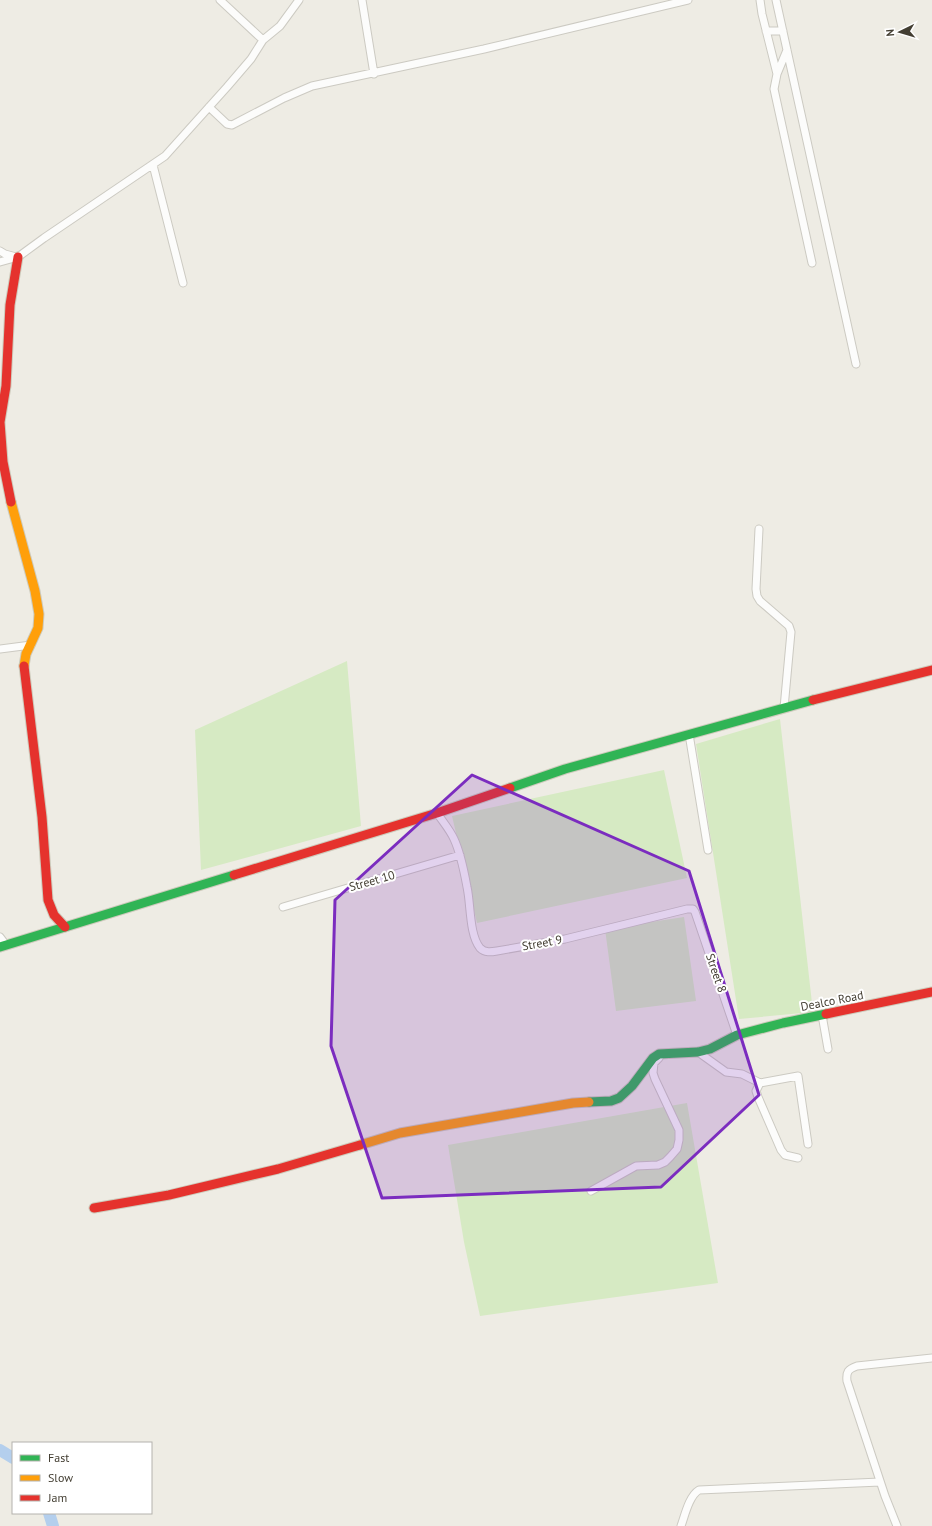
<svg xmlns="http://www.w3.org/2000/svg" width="932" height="1526" viewBox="0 0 932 1526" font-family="'PT Sans',sans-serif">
<rect width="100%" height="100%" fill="#eeece4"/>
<path fill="#d6eac3" d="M 347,661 L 361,826 L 201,870 L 195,730 Z
M 780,719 L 813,1012 L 739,1019 L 696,744 Z
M 664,770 L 687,878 L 477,923 L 452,816 Z
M 684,917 L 696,1001 L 616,1011 L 605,929 Z
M 687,1103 L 718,1283 L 480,1316 L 464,1242 L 448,1145 Z"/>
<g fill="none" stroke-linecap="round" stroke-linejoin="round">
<path stroke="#b4cfed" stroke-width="12" d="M 0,1450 L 13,1458
M 49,1513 L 53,1526"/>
<defs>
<path id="street" d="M 220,0 L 263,40
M 362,0 L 374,74
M 760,0 L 762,14 L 777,74
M 776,0 L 856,364
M 766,31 L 783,31
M 787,50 L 777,74 L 774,89 L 812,263
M 209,107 L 227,124 L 232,125 L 284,98 L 312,86 L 484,49 L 688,0
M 153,165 L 183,283
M 0,251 L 5,254 L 16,257
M 0,262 L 18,257 L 44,238 L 165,156 L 227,87 L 251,59 L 263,40 L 280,26 L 299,0
M 759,529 L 756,589 L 757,596 L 760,601 L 789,626 L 791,632 L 784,708
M 0,649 L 31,645
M 689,734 L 708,850
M 437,813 C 443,822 450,830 454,839 C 461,854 464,871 467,887 C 471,905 469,934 480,948 C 485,953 491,952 497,951 L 565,939 L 687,909 L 693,909 L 695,912 L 737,1035
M 283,907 L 460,855
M 0,937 L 6,945
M 822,1015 L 828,1049
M 701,1051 L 698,1052 L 726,1072 L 742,1074 L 760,1083 L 798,1076 L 808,1144
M 760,1083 L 756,1091 L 758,1097 L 781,1150 L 785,1155 L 798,1158
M 591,1191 L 636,1166 L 658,1165 L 665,1162 L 670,1157 L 677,1149 L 679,1140 L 679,1130 L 655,1079 L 653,1073 L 654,1063 L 659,1058
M 681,1526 C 685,1515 689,1496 699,1490 L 880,1482
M 897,1526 L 885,1496 L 847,1381 C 846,1372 848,1369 857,1366 L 932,1358"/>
<path id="fast" d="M 510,788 L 565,769 L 813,700
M 0,947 L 234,875
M 589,1102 L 611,1101 L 619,1098 L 632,1086 L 653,1058 L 659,1054 L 698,1052 L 710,1049 L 737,1035 L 783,1023 L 826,1014"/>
<path id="slow" d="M 11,502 L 35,591 L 39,614 L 38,628 L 26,654 L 24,666
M 360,1145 L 400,1133 L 573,1103 L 589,1102"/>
<path id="jam" d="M 11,502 L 3,462 L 0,422 L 6,386 L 10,305 L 18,257
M 24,666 L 42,817 L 48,900 L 54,915 L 65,927
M 813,700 L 932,670
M 234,875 L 437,813 L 510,788
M 826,1014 L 932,992
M 94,1208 L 169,1195 L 278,1169 L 360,1145"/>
</defs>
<use href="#street" stroke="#cccac2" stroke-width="9"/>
<use href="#fast" stroke="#cdcabb" stroke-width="11"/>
<use href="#slow" stroke="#cdcabb" stroke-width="11"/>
<use href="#jam" stroke="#cdcabb" stroke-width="11"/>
<use href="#street" stroke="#fcfcfb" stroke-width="7"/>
<use href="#fast" stroke="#30b455" stroke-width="9"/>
<use href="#slow" stroke="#ff9f0a" stroke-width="9"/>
<use href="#jam" stroke="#e5322d" stroke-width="9"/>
</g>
<path fill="#7b2cbf" fill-opacity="0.2" stroke="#7b2cbf" stroke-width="3" stroke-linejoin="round" d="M 472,775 L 689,871 L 759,1095 L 661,1187 L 382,1198 L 331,1046 L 335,900 Z"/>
<g text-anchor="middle" stroke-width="4" stroke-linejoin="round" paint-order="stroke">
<g font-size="12" fill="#433e32" stroke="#fff">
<text transform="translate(372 881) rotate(-16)" y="4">Street 10</text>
<text transform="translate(542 943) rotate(-10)" y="4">Street 9</text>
<text transform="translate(716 973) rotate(71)" y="4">Street 8</text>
<text transform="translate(832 1001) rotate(-11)" y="4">Dealco Road</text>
</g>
</g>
<rect x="12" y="1442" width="140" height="72" fill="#ffffff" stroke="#b4b2ad"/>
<rect x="20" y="1455" width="20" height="6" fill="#30b455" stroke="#b4b2ad"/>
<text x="48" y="1462" font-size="12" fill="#433e32">Fast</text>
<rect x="20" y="1475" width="20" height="6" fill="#ff9f0a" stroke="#b4b2ad"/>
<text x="48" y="1482" font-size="12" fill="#433e32">Slow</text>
<rect x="20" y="1495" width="20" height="6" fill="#e5322d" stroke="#b4b2ad"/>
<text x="48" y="1502" font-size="12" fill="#433e32">Jam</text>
<g transform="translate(900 32) rotate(265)" stroke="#ffffff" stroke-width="3" paint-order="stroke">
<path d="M0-3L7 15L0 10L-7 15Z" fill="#433e32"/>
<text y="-6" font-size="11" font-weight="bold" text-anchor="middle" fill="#433e32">N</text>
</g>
</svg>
